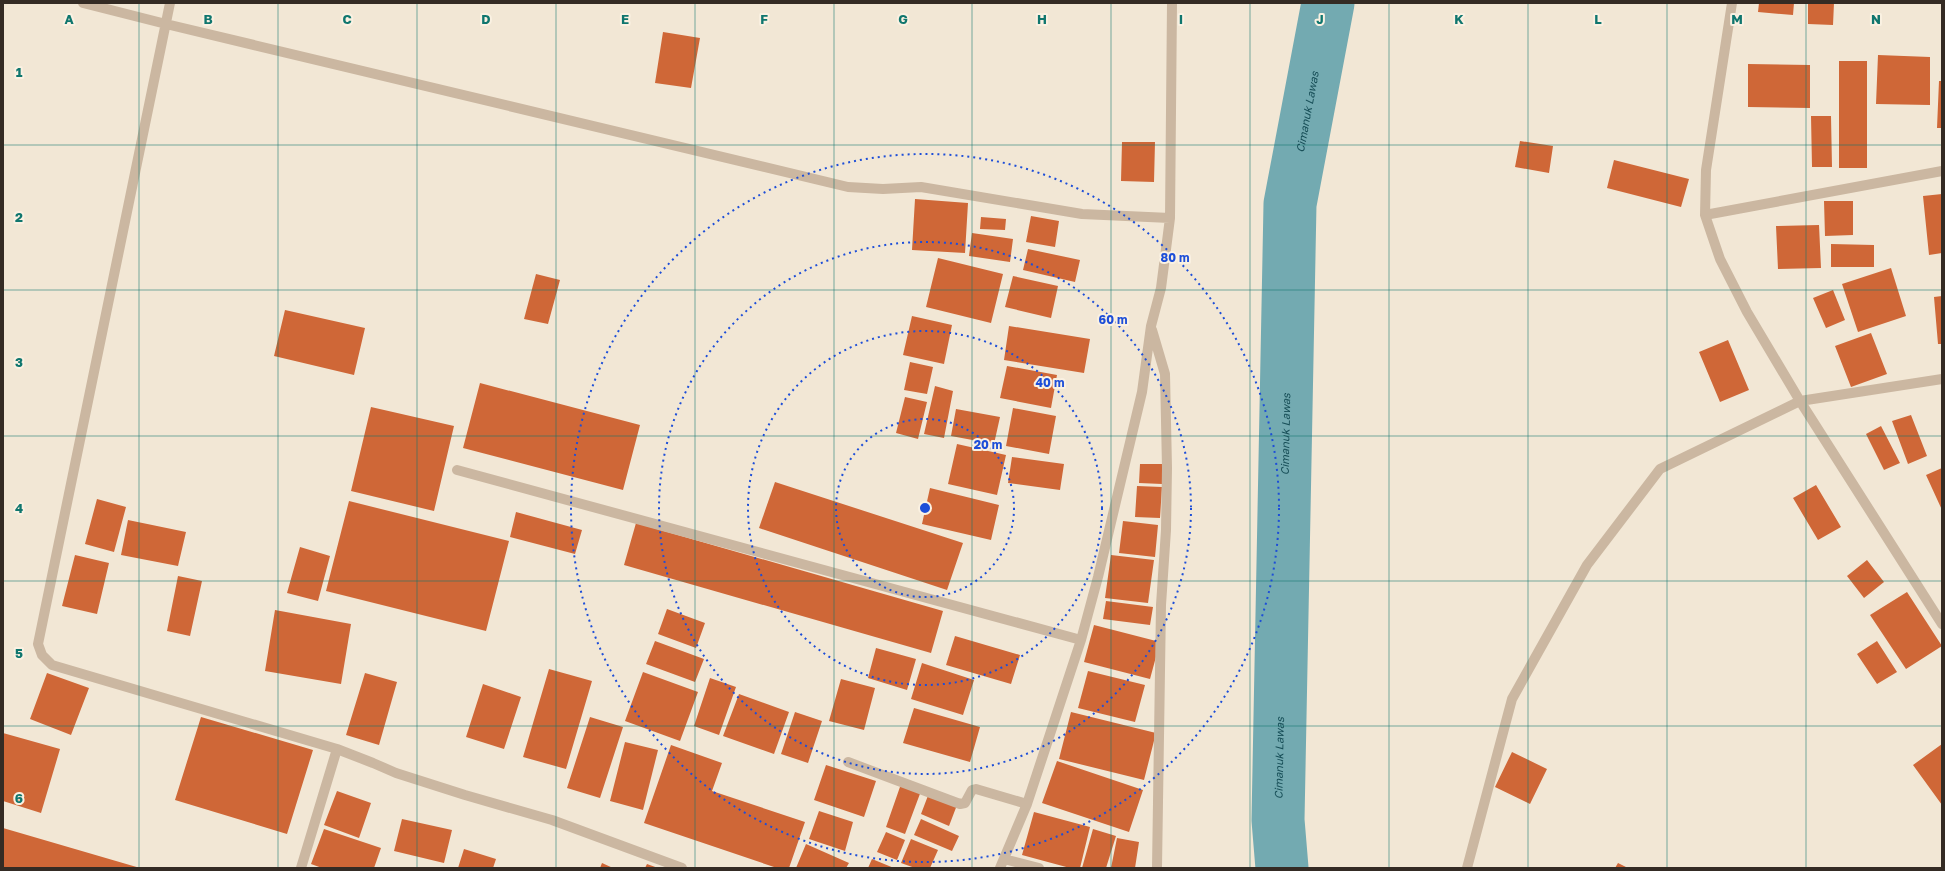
<svg xmlns="http://www.w3.org/2000/svg" width="1945" height="871" viewBox="0 0 1945 871" font-family="'Golos Text',sans-serif">
<rect width="100%" height="100%" fill="#f2e7d5"/>
<g fill="none" stroke-linecap="round" stroke-linejoin="round">
<path stroke="#73aab1" stroke-width="53" id="s1" d="M 1282,868 L 1278,820 L 1290,204 L 1328,3"/>
</g>
<path fill="#cf6737" d="M 1759,3 L 1794,3 L 1793,15 L 1758,12 Z
M 1808,3 L 1834,3 L 1833,25 L 1808,24 Z
M 663,32 L 700,38 L 691,88 L 655,83 Z
M 1878,55 L 1930,57 L 1930,105 L 1876,104 Z
M 1839,61 L 1867,61 L 1867,168 L 1839,168 Z
M 1748,64 L 1810,65 L 1810,108 L 1748,107 Z
M 1939,81 L 1942,81 L 1942,128 L 1937,128 Z
M 1811,116 L 1831,116 L 1832,167 L 1812,167 Z
M 1520,141 L 1553,146 L 1549,173 L 1515,167 Z
M 1122,142 L 1155,142 L 1154,182 L 1121,181 Z
M 1614,160 L 1689,179 L 1681,207 L 1607,188 Z
M 1942,194 L 1942,253 L 1929,255 L 1923,196 Z
M 915,199 L 968,203 L 965,253 L 912,250 Z
M 1824,201 L 1853,201 L 1853,235 L 1825,236 Z
M 1031,216 L 1059,221 L 1055,247 L 1026,242 Z
M 981,217 L 1006,219 L 1005,230 L 980,229 Z
M 1819,225 L 1821,268 L 1778,269 L 1776,226 Z
M 972,233 L 1013,239 L 1010,262 L 969,256 Z
M 1831,244 L 1874,245 L 1874,267 L 1831,267 Z
M 1028,249 L 1080,260 L 1075,282 L 1023,270 Z
M 938,258 L 1003,274 L 991,323 L 926,307 Z
M 1891,268 L 1906,316 L 1858,332 L 1842,284 Z
M 536,274 L 560,280 L 548,324 L 524,319 Z
M 1013,276 L 1058,286 L 1051,318 L 1005,307 Z
M 1833,290 L 1845,320 L 1826,328 L 1813,298 Z
M 1942,296 L 1942,344 L 1938,344 L 1934,297 Z
M 285,310 L 365,328 L 354,375 L 274,356 Z
M 912,316 L 952,325 L 944,364 L 903,355 Z
M 1009,326 L 1090,339 L 1084,373 L 1004,360 Z
M 1871,333 L 1887,374 L 1851,387 L 1835,346 Z
M 1728,340 L 1749,390 L 1720,402 L 1699,352 Z
M 910,362 L 933,367 L 927,394 L 904,390 Z
M 1007,366 L 1057,375 L 1051,408 L 1000,398 Z
M 480,383 L 640,425 L 623,490 L 463,448 Z
M 935,386 L 953,391 L 944,438 L 924,434 Z
M 905,397 L 927,402 L 918,439 L 896,433 Z
M 371,407 L 454,426 L 434,511 L 351,491 Z
M 1013,408 L 1056,416 L 1049,454 L 1006,446 Z
M 956,409 L 1000,417 L 994,444 L 951,436 Z
M 1911,415 L 1927,456 L 1908,464 L 1892,421 Z
M 1881,426 L 1900,463 L 1884,470 L 1866,434 Z
M 957,444 L 1006,455 L 997,495 L 948,484 Z
M 1012,457 L 1064,464 L 1060,490 L 1008,483 Z
M 1140,464 L 1163,464 L 1162,484 L 1139,483 Z
M 1942,468 L 1942,510 L 1926,475 Z
M 775,482 L 963,543 L 947,590 L 759,528 Z
M 1816,485 L 1841,527 L 1818,540 L 1793,498 Z
M 1137,486 L 1162,487 L 1160,518 L 1135,517 Z
M 930,488 L 999,505 L 991,540 L 922,524 Z
M 97,499 L 126,507 L 114,552 L 85,544 Z
M 349,501 L 509,541 L 486,631 L 326,591 Z
M 516,512 L 582,530 L 575,554 L 510,537 Z
M 128,520 L 186,532 L 178,566 L 121,555 Z
M 1123,521 L 1158,525 L 1155,557 L 1119,553 Z
M 636,523 L 943,611 L 931,653 L 624,565 Z
M 300,547 L 330,556 L 318,601 L 287,593 Z
M 75,555 L 109,563 L 97,614 L 62,606 Z
M 1111,555 L 1154,560 L 1148,603 L 1105,598 Z
M 1867,560 L 1884,582 L 1864,598 L 1847,576 Z
M 178,576 L 202,581 L 190,636 L 167,631 Z
M 1907,592 L 1942,646 L 1906,669 L 1870,615 Z
M 1106,601 L 1153,607 L 1150,625 L 1103,619 Z
M 667,609 L 705,623 L 696,648 L 658,634 Z
M 275,610 L 351,624 L 341,684 L 265,671 Z
M 1094,625 L 1160,642 L 1150,679 L 1084,662 Z
M 955,636 L 1020,655 L 1011,684 L 946,665 Z
M 655,641 L 704,659 L 695,682 L 646,664 Z
M 1877,641 L 1897,672 L 1877,684 L 1857,654 Z
M 876,648 L 916,659 L 907,690 L 868,678 Z
M 922,663 L 974,680 L 963,715 L 911,699 Z
M 549,669 L 592,681 L 566,769 L 523,757 Z
M 1088,671 L 1145,685 L 1135,722 L 1078,708 Z
M 643,672 L 698,692 L 680,741 L 625,721 Z
M 47,673 L 89,688 L 71,735 L 30,719 Z
M 365,673 L 397,682 L 379,745 L 346,735 Z
M 710,678 L 736,687 L 719,735 L 694,726 Z
M 841,679 L 875,688 L 864,730 L 829,721 Z
M 483,684 L 521,697 L 504,749 L 466,737 Z
M 739,694 L 789,712 L 774,754 L 723,736 Z
M 914,708 L 980,727 L 970,762 L 903,743 Z
M 795,712 L 822,721 L 808,763 L 781,754 Z
M 1071,712 L 1156,733 L 1144,780 L 1059,759 Z
M 201,717 L 313,750 L 287,834 L 175,800 Z
M 590,717 L 623,727 L 600,798 L 567,788 Z
M 3,733 L 60,749 L 41,813 L 3,801 Z
M 625,742 L 658,750 L 643,810 L 610,801 Z
M 1942,744 L 1942,805 L 1913,765 Z
M 671,745 L 722,763 L 712,791 L 805,822 L 789,868 L 777,868 L 644,823 Z
M 1512,752 L 1547,769 L 1530,804 L 1495,787 Z
M 1057,761 L 1143,790 L 1129,832 L 1042,803 Z
M 826,765 L 876,781 L 864,817 L 814,800 Z
M 901,784 L 921,791 L 905,834 L 886,827 Z
M 337,791 L 371,803 L 359,838 L 324,825 Z
M 929,793 L 957,805 L 949,826 L 921,814 Z
M 819,811 L 853,822 L 845,851 L 809,839 Z
M 1034,812 L 1090,827 L 1080,868 L 1070,868 L 1022,855 Z
M 402,819 L 452,830 L 444,863 L 394,851 Z
M 921,819 L 959,836 L 952,851 L 914,835 Z
M 3,828 L 140,868 L 3,868 Z
M 324,829 L 381,848 L 374,868 L 322,868 L 311,864 Z
M 1093,829 L 1116,836 L 1106,868 L 1082,868 Z
M 886,832 L 905,840 L 897,860 L 877,852 Z
M 1117,838 L 1139,842 L 1135,868 L 1111,868 Z
M 911,839 L 938,850 L 930,868 L 915,868 L 901,863 Z
M 806,844 L 849,863 L 846,868 L 796,868 Z
M 464,849 L 496,859 L 493,868 L 458,868 Z
M 872,859 L 894,868 L 868,868 Z
M 602,863 L 613,868 L 600,868 Z
M 1618,863 L 1628,868 L 1615,868 Z
M 647,864 L 658,868 L 645,868 Z"/>
<g fill="none" stroke-linecap="round" stroke-linejoin="round">
<path stroke="#cbb7a1" stroke-width="10" d="M 83,3 L 166,24 L 848,187 L 883,189 L 921,187 L 1082,214 L 1170,218
M 170,3 L 38,644 L 42,655 L 52,665 L 337,749 L 373,763 L 396,773 L 465,795 L 552,820 L 682,868
M 1732,3 L 1706,170 L 1705,215 L 1720,259 L 1747,312 L 1800,401 L 1942,624
M 1705,215 L 1942,171
M 1152,330 L 1165,374 L 1167,468 L 1166,530 L 1161,605 L 1157,868
M 457,470 L 1081,640
M 848,762 L 960,804 L 965,803 L 972,790 L 976,789 L 1027,804
M 1004,859 L 1039,868
M 301,868 L 337,749
M 1000,868 L 1027,804 L 1081,640 L 1098,577 L 1142,392 L 1151,326 L 1161,288 L 1170,218 L 1172,3
M 1467,868 L 1512,699 L 1587,565 L 1660,469 L 1800,401 L 1942,379"/>
</g>
<path fill="none" stroke="#0f766e" stroke-width="1" stroke-opacity="0.55" d="M 139,3 L 139,868M 278,3 L 278,868M 417,3 L 417,868M 556,3 L 556,868M 695,3 L 695,868M 834,3 L 834,868M 972,3 L 972,868M 1111,3 L 1111,868M 1250,3 L 1250,868M 1389,3 L 1389,868M 1528,3 L 1528,868M 1667,3 L 1667,868M 1806,3 L 1806,868M 3,145 L 1942,145M 3,290 L 1942,290M 3,436 L 1942,436M 3,581 L 1942,581M 3,726 L 1942,726"/>
<g fill="none" stroke="#1d4ed8" stroke-width="2" stroke-dasharray="2 4">
<circle cx="925" cy="508" r="89"/>
<circle cx="925" cy="508" r="177"/>
<circle cx="925" cy="508" r="266"/>
<circle cx="925" cy="508" r="354"/>
</g>
<g text-anchor="middle" stroke-width="4" stroke-linejoin="round" paint-order="stroke">
<g font-size="11" font-style="italic" fill="#184f58" stroke="#faf1e2">
<text dy="4" stroke="none"><textPath href="#s1" startOffset="758">Cimanuk Lawas</textPath></text>
<text dy="4" stroke="none"><textPath href="#s1" startOffset="434">Cimanuk Lawas</textPath></text>
<text dy="4" stroke="none"><textPath href="#s1" startOffset="110">Cimanuk Lawas</textPath></text>
</g>
</g>
<g font-size="13" text-anchor="middle" font-weight="bold" fill="#0f766e" stroke="#faf1e2" stroke-width="4" stroke-linejoin="round" paint-order="stroke">
<text x="69" y="24">A</text>
<text x="208" y="24">B</text>
<text x="347" y="24">C</text>
<text x="486" y="24">D</text>
<text x="625" y="24">E</text>
<text x="764" y="24">F</text>
<text x="903" y="24">G</text>
<text x="1042" y="24">H</text>
<text x="1181" y="24">I</text>
<text x="1320" y="24">J</text>
<text x="1459" y="24">K</text>
<text x="1598" y="24">L</text>
<text x="1737" y="24">M</text>
<text x="1876" y="24">N</text>
<text x="19" y="77">1</text>
<text x="19" y="222">2</text>
<text x="19" y="367">3</text>
<text x="19" y="513">4</text>
<text x="19" y="658">5</text>
<text x="19" y="803">6</text>
</g>
<circle cx="925" cy="508" r="6" fill="#1d4ed8" stroke="#faf1e2" stroke-width="2"/>
<g font-size="12" text-anchor="middle" font-weight="bold" fill="#1d4ed8" stroke="#faf1e2" stroke-width="4" stroke-linejoin="round" paint-order="stroke">
<text x="1175" y="262">80 m</text>
<text x="1113" y="324">60 m</text>
<text x="1050" y="387">40 m</text>
<text x="988" y="449">20 m</text>
</g>
<rect width="1945" height="871" fill="none" stroke="#342b24" stroke-width="8"/>
</svg>
